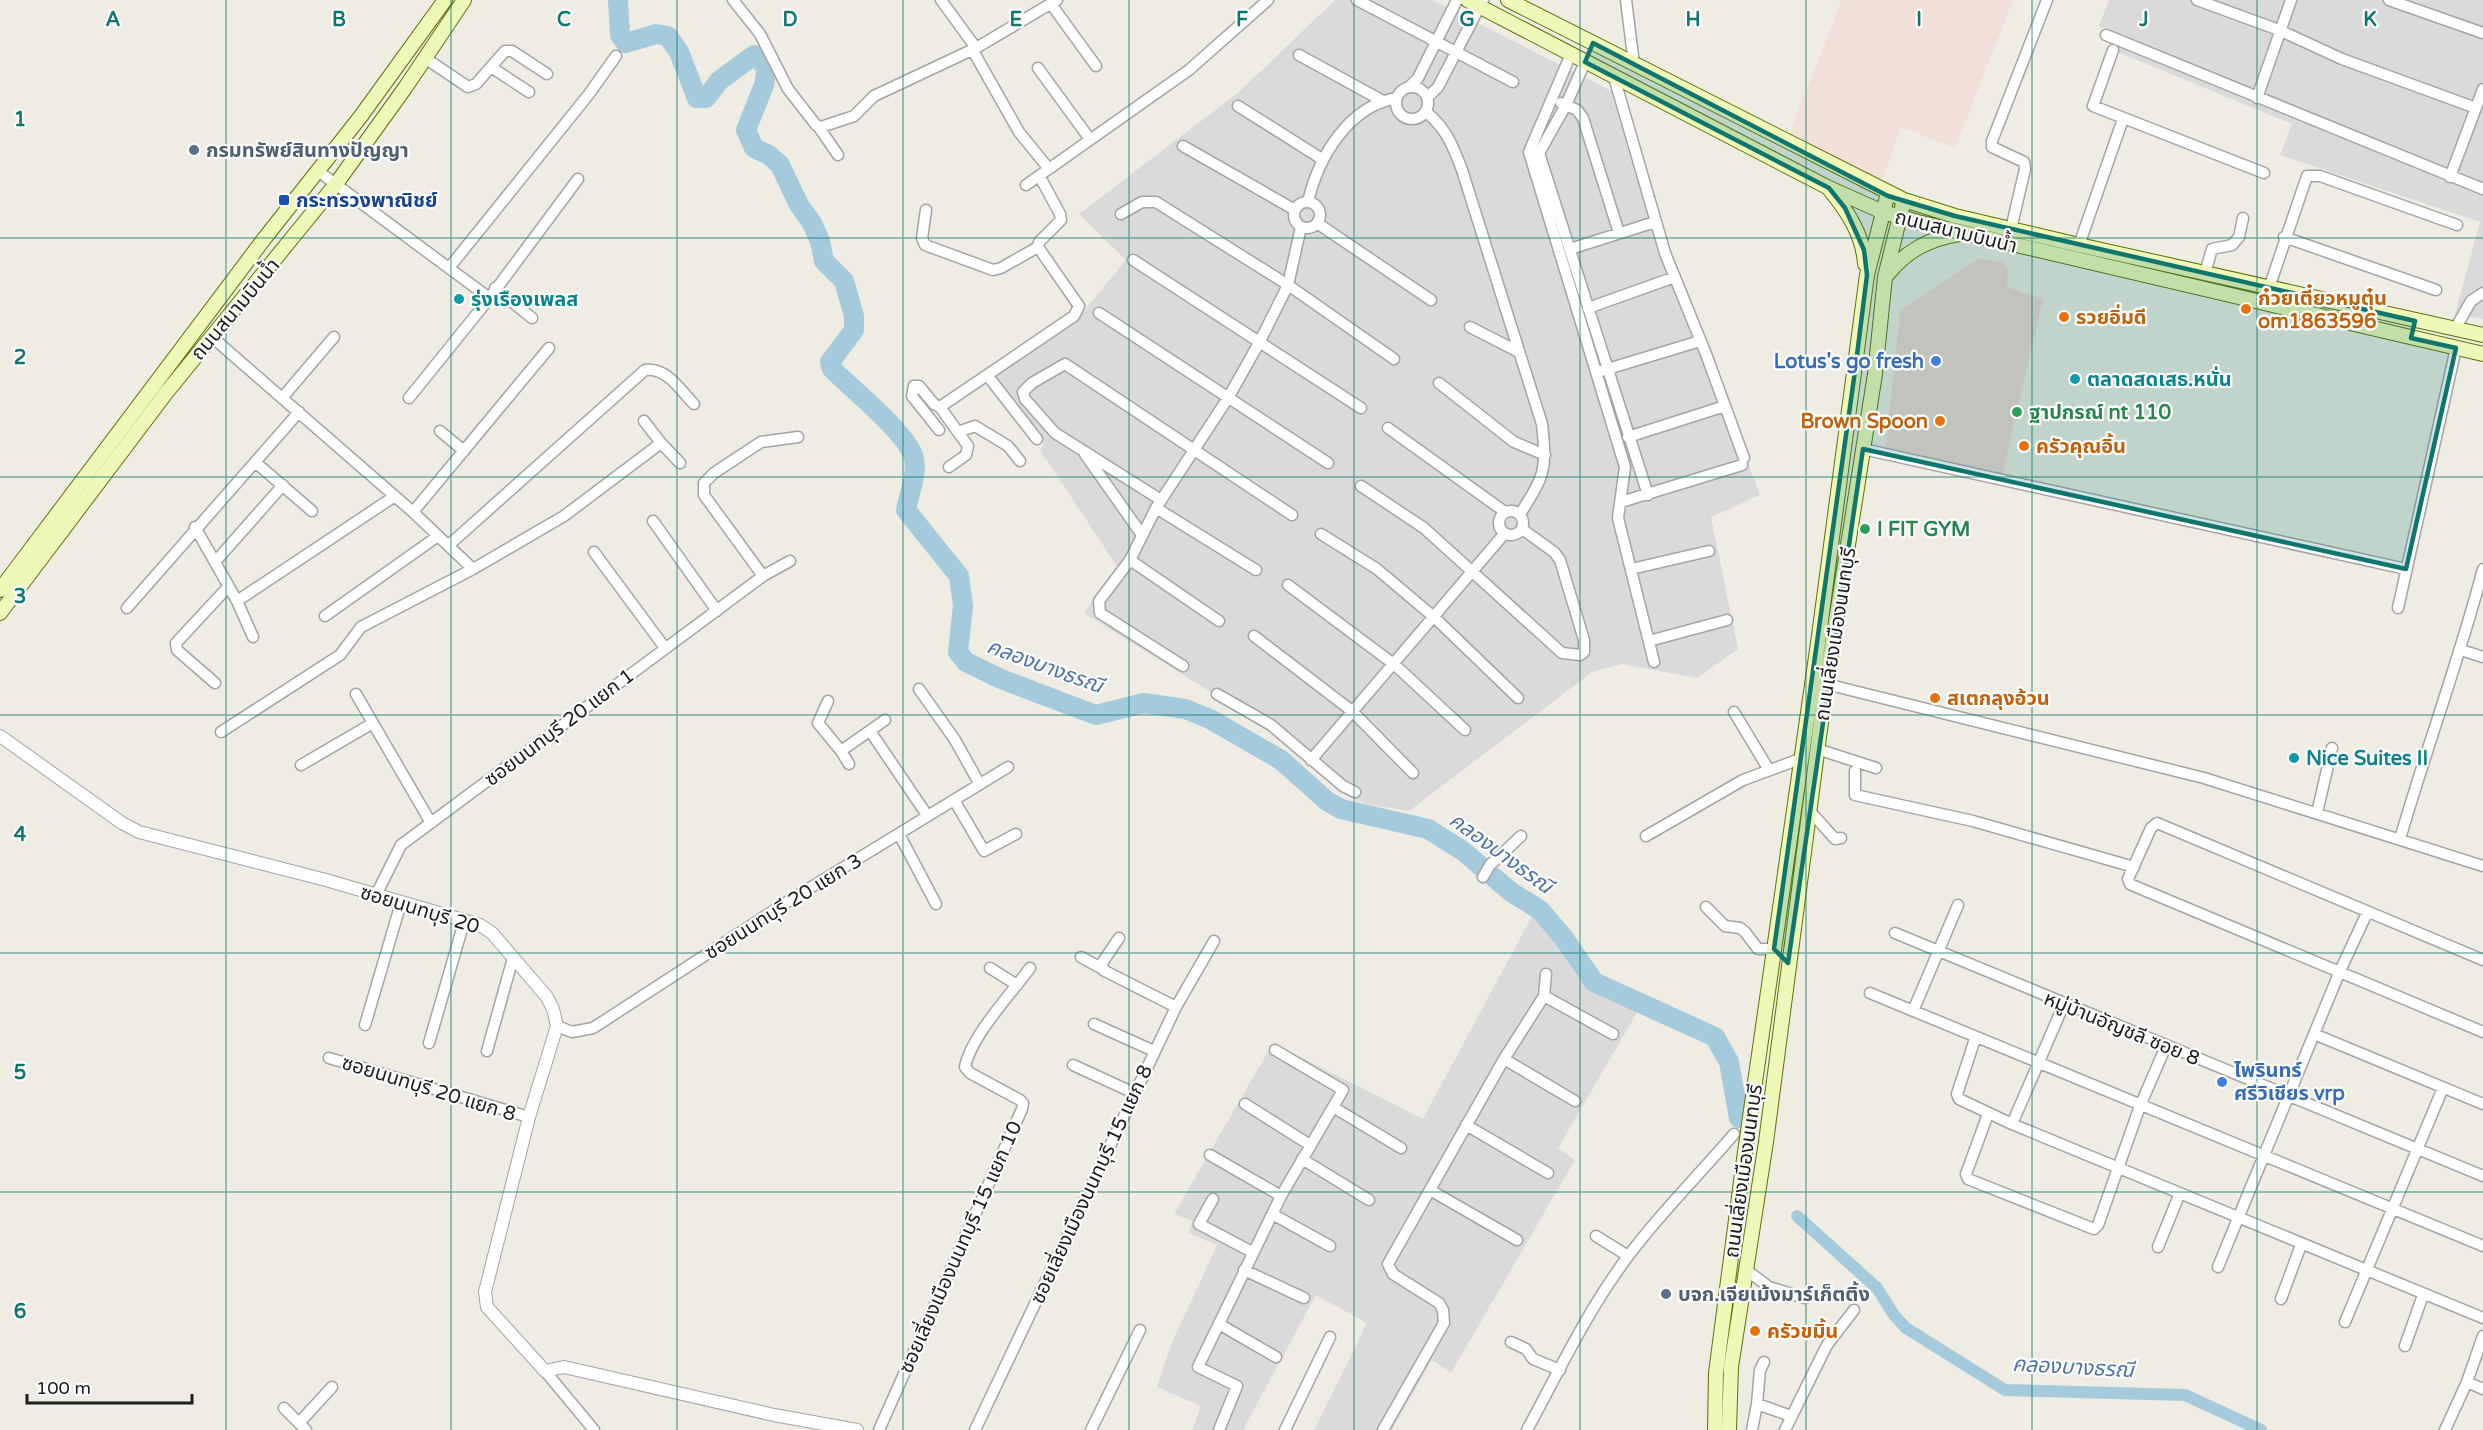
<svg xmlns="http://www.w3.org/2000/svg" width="2483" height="1430" viewBox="0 0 2483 1430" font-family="'Varela Round','Noto Sans Thai',sans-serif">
<rect width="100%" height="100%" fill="#eeece3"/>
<path fill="#dbdada" d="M 1335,0 L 1433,0 L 1619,95 L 1655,222 L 1760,495 L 1711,517 L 1738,649 L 1697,678 L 1622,664 L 1592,672 L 1409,811 L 1366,804 L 1340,793 L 1284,734 L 1209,691 L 1084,613 L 1117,566 L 1040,450 L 1044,444 L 995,375 L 1079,317 L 1126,260 L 1079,214 L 1239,92 Z
M 2109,0 L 2483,0 L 2483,319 L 2455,314 L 2480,222 L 2280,155 L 2292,124 L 2113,50 L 2116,33 L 2099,26 Z
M 1532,916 L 1552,936 L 1578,978 L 1638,1011 L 1558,1148 L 1575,1160 L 1451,1373 L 1432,1360 L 1392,1430 L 1314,1430 L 1367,1323 L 1316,1295 L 1243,1430 L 1192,1430 L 1201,1406 L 1157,1387 L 1171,1345 L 1217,1245 L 1188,1233 L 1193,1221 L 1174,1214 L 1273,1043 L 1423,1119 Z"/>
<path fill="#efd6d3" d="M 1979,258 L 2002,262 L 2008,269 L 2007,287 L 2043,299 L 2001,481 L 1885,454 L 1900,311 Z"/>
<path fill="#f0e0d7" d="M 1842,0 L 2013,0 L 1955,148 L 1901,127 L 1881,182 L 1789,135 Z"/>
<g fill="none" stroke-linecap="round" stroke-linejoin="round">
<path stroke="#a4cadb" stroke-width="12" d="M 1797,1216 L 1877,1288 L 1894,1315 L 1906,1328 L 2005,1390 L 2185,1395 L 2261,1430"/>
<path stroke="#a4cadb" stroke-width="20" d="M 618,0 L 620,35 L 626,43 L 656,34 L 668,36 L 679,52 L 697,98 L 706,98 L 719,81 L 754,55 L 767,68 L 764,85 L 746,130 L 754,148 L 769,155 L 780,165 L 799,205 L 812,223 L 820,241 L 824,261 L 844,281 L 854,316 L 854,330 L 830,362 L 832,369 C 852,389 904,431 913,455 C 919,470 909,494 906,510 L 959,576 L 963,606 L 958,652 L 966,662 L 1001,679 L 1096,715 L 1144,703 L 1185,709 L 1210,719 L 1281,760 L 1327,801 L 1341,809 L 1428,829 L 1463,851 L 1511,892 L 1540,910 L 1563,937 L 1594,982 L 1715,1037 L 1729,1062 L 1739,1118"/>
<defs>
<path id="minor" d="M 733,0 L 760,34 L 788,89 L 816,125 L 821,127 L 854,116 L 874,96 L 976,48 L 1057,0
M 941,0 L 976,48
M 1357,0 L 1513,82
M 1626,0 L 1634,64
M 2197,0 L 2279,30 L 2342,59 L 2476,108
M 2389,0 L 2483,33
M 1051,4 L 1096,66
M 2106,35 L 2483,189
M 972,49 L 1019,132 L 1049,169
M 2113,50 L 2093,106 L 2264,173
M 1571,54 L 1529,152 L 1625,467 L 1618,518 L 1654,662
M 1299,55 L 1381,100
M 425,58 L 468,87 L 476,84 L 505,51 L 512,51 L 547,74
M 1585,62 L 1566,105 L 1539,153 L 1648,495
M 491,67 L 529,92
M 1038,68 L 1089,138
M 1614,77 L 1665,253 L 1706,354 L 1744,458
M1396 103a16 16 0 1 1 32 0a16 16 0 1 1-32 0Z
M 1409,87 L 1418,78 L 1457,0
M 1428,97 L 1438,87 L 1483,0
M 2257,98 L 2291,0
M 1561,103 L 1577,110 L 1583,118 L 1619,233
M 1238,106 L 1322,159
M 1426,112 C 1446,128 1453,146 1462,170 L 1542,424 C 1547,470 1545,475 1520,514
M 818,126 L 838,155
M 1183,146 L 1295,210
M 318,171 L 488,297
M 2450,177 L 2483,89
M 1026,185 L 1189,70 L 1268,0
M 1308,202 C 1318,158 1348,106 1397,98
M1294 215a13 13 0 1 1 26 0a13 13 0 1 1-26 0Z
M 926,210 L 922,238 L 925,245 L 993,270 L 1001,268 L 1038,247
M 1121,214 L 1142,202 L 1156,202 L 1288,285 L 1394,359
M 1317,223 L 1431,300
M 2011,229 L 2025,169 L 2024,162 L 1992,147 L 1992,141 L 2047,0
M 2284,237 L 2436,290
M 2079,245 L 2123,119
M 1570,249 L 1655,222
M 1133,260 L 1361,408
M 449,268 L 589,94 L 616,56
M 2205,273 L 2212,249 L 2232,245 L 2239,237 L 2243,218
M 495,288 L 532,318
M 2269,288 L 2307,176 L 2320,176 L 2457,225
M 1588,308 L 1675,277
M 1099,313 L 1328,463
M 1470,327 L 1517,351
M 2455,329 L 2471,301 L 2483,293
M 212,337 L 413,512 L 473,569
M 1601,371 L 1700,341
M 987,375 L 1037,439
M 1439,383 L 1514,442 L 1545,455
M 282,398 L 334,337
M 409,398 L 488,300 L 578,179
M 940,407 L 968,446 L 966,455 L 949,467
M 1388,428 L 1505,512
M 939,430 L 912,396 L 914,386 L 919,386 L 934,404 L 940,407 L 1074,316 L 1079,306 L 1038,247 L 1039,242 L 1061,220 L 1060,214 L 1040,177
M 440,431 L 464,451
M 958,432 L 975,426 L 1008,446 L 1020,461
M 1628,437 L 1725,406
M 661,443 L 680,463
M 1863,449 L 2406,569
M 1085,454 L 1142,535
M 255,462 L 312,511
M 1361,486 L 1424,528 L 1562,653 L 1580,655 L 1584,652 L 1584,640 L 1560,560 L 1554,552 L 1522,529
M 1161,500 L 1055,433 L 1025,399 L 1023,392 L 1032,383 L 1065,364 L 1292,515
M 1621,502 L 1742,465
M 1156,508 L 1256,570
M1499 523a12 12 0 1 1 24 0a12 12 0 1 1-24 0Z
M 413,512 L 549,348
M 653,521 L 717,611
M 195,527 L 237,601 L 253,637
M 1321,534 L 1377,569 L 1435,618 L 1518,698
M 449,545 L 645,370 C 667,367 680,390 694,404
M 594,552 L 665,648
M 1130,560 L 1219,621
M 215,562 L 283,485
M 1631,569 L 1709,551
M 763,576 L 704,495 L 704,483 L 714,473 L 761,442 L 798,437
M 1288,585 L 1395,665 L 1465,730
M 237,601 L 395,496
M 127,608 L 299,412
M 2398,608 L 2456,348
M 325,616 L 438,536
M 1254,636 L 1352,711 L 1413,773
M 1649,641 L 1727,620
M 2461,650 L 2483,657
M 1183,666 L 1100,613 L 1099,601 L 1130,560 L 1156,508 L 1228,398 L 1259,343 L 1288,285 L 1301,227
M 215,683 L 177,650 L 176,643 L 228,587
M 1826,684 L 2204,778 L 2483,866
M 919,689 L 955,740 L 979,783
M 356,694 L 431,823
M 1217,694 L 1271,725 L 1343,786 L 1355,792
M 828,701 L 818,723 L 841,751
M 1734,712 L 1769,770
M 870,731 L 927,815
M 221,732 L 340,655 L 361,627 L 473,569 L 564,516 L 661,443 L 644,421
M 1817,749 L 1876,768
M 1311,760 L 1505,533
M 849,764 L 841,751 L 885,720
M 301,765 L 373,723
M 1855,771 L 1855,795 L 1973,821 L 2134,867
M 954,800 L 984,851 L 1016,834
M 1809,810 L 1835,839 L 1841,838
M 2317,813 L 2332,748
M 899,834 L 936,904
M 1646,836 L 1743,780 L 1800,759
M 2400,839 C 2426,749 2459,661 2483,569
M 1483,877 L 1490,865 L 1521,836
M 376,895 L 401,845 L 763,576 L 790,561
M 1706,907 L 1725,926 L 1740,928 L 1745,932 L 1758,949 L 1774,949
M 1895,933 L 2483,1176
M 1119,938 L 1102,963 L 1103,970 L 1176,1007
M 1081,957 L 1101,968
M 2483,960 L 2157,823 L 2151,828 L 2128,879 L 2130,884 L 2139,888 L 2483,1032
M 990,968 L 1017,985
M 1870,993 L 2483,1246
M 1544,996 L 1546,974
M 1913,1011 L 1958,905
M 1094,1024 L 1154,1051
M 365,1025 L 401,903
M 557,1026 L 572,1032 L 593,1028 L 787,902 L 1008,767
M 2314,1034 L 2483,1104
M 1975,1039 L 1957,1094 L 1959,1099 L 2012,1124 L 2483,1318
M 429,1043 L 464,922
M 487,1051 L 513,958
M 329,1058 L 529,1117
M 1504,1059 L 1575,1101
M 1073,1065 L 1134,1093
M 1245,1104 L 1310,1145
M 1333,1107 L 1401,1148
M 1988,1114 L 1966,1174 L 1968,1179 L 2094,1229 L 2098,1225 L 2140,1106 L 2166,1046
M 2012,1124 L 2064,1004
M 1466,1125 L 1548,1173
M 1210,1155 L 1281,1196
M 1302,1159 L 1369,1200
M 1430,1190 L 1517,1240
M 1213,1199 L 1199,1224 L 1252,1252
M 1272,1214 L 1330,1246
M 1596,1236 L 1628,1256
M 2158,1247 L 2180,1193
M 2218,1267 L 2340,971 L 2367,913
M 1745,1269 L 1769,1287 L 1805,1298
M 1244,1270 L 1304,1298
M 2281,1299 L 2301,1245
M 2345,1322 L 2443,1088
M 1219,1324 L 1276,1357
M 1511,1342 L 1526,1349 L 1533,1359 L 1560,1370
M 2405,1346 L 2423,1295
M 1764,1362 L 1760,1370 L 1757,1404 L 1791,1416
M 545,1371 L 594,1430
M 2467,1382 L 2483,1389
M 284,1408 L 306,1430
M 299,1423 L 332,1387
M 879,1430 L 1022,1109 L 1023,1103 L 1020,1100 L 970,1073 L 965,1067 C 971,1036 1011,994 1030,968
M 975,1430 L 1176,1007 L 1214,941
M 1091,1430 L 1140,1330
M 1219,1430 L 1237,1386 L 1198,1367 L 1281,1196 L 1343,1090 L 1275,1050
M 1285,1430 L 1330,1337
M 1383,1430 L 1444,1323 L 1443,1310 L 1439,1303 L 1393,1274 L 1388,1264 L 1504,1059 L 1544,996 L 1613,1034
M 1527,1430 C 1559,1371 1588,1309 1629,1255 C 1661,1212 1699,1175 1734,1134
M 1752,1430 L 1757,1404
M 1785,1430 L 1827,1345 L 1854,1310
M 2445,1430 L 2467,1382 L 2483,1336"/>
<path id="tertiary" d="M 0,736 L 122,823 L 139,832 L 326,880 L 480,925 L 492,933 L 547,997 L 553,1009 L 557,1026 L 529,1117 L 485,1292 L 487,1307 L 545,1371 L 564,1367 L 774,1415 L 857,1430"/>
<path id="secondary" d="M 1467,0 L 1829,188 L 1883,212 L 1918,222 L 2483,354
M 1508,0 L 1904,200 L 1955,216 L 2079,245 L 2483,335
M 1830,190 C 1848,212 1863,235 1865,264
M 1887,275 C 1906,251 1928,239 1959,234
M 0,590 L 264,239 L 361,116 L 445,0
M 0,613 L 166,393 L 336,184 L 405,88 L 464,0
M 1715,1430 L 1716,1373 L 1743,1166 L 1818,643 L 1867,275 L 1888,193
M 1729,1430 L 1731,1367 L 1766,1142 L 1826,684 L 1875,374 L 1885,277 L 1904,200"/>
</defs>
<use href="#minor" stroke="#a4a4a4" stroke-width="13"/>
<use href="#tertiary" stroke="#a4a4a4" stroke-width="14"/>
<use href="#secondary" stroke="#5d7207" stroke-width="16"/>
<use href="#minor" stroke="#fff" stroke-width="10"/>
<use href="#tertiary" stroke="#fff" stroke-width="12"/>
<use href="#secondary" stroke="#eff8b8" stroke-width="14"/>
</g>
<path fill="#0f766e" fill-opacity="0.2" stroke="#0f766e" stroke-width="4.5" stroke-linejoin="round" d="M 1593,43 L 1888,196 L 1955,216 L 2415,321 L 2411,338 L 2456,348 L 2406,569 L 1863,449 L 1788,963 L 1774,949 L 1855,371 L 1867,275 L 1864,250 L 1845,208 L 1829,188 L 1585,62 Z"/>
<path fill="none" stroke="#0f766e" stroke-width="1.5" stroke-opacity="0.55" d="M 226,0 L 226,1430M 451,0 L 451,1430M 677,0 L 677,1430M 903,0 L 903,1430M 1129,0 L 1129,1430M 1354,0 L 1354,1430M 1580,0 L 1580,1430M 1806,0 L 1806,1430M 2032,0 L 2032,1430M 2257,0 L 2257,1430M 0,238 L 2483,238M 0,477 L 2483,477M 0,715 L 2483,715M 0,953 L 2483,953M 0,1192 L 2483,1192"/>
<g fill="#5c6f8a" stroke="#fff" stroke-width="2">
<circle cx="194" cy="150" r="6"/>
<circle cx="1666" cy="1294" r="6"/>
</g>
<rect fill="#1a4fb4" stroke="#fff" stroke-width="2" x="278" y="194" width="12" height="12" rx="3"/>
<g fill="#0f9aa8" stroke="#fff" stroke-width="2">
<circle cx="459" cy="299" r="6"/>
<circle cx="2075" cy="379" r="6"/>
<circle cx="2294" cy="758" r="6"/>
</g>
<g fill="#e8710a" stroke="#fff" stroke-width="2">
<circle cx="2246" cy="309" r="6"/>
<circle cx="2064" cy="317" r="6"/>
<circle cx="1940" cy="421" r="6"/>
<circle cx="2024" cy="446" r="6"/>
<circle cx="1935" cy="698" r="6"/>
<circle cx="1755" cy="1331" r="6"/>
</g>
<g fill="#3f7fe0" stroke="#fff" stroke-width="2">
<circle cx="1936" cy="361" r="6"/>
<circle cx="2222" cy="1082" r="6"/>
</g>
<g fill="#2e9e5b" stroke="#fff" stroke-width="2">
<circle cx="2017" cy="412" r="6"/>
<circle cx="1865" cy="529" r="6"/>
</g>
<g text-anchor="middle" stroke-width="4.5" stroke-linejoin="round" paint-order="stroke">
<g font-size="20" font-weight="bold" fill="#4e5e75" stroke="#fff" text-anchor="start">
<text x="206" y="157">กรมทรัพย์สินทางปัญญา</text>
<text x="1678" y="1301">บจก.เจียเม้งมาร์เก็ตติ้ง</text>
</g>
<g font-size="20" font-weight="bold" fill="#164399" stroke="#fff" text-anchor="start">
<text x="296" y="207">กระทรวงพาณิชย์</text>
</g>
<g font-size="20" fill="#1d1d1d" stroke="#fff">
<text transform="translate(1956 231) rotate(14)" y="7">ถนนสนามบินน้ำ</text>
<text transform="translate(235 309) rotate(-50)" y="7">ถนนสนามบินน้ำ</text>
<text transform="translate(1835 634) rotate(-81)" y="7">ถนนเลี่ยงเมืองนนทบุรี</text>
<text transform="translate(559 727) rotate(-37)" y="7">ซอยนนทบุรี 20 แยก 1</text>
<text transform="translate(783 906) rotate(-32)" y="7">ซอยนนทบุรี 20 แยก 3</text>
<text transform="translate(420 909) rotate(17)" y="7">ซอยนนทบุรี 20</text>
<text transform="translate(2122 1028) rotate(22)" y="7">หมู่บ้านอัญชลี ซอย 8</text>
<text transform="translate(429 1088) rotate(17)" y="7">ซอยนนทบุรี 20 แยก 8</text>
<text transform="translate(1743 1171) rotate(-82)" y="7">ถนนเลี่ยงเมืองนนทบุรี</text>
<text transform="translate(1091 1184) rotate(-65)" y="7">ซอยเลี่ยงเมืองนนทบุรี 15 แยก 8</text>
<text transform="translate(960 1247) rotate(-66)" y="7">ซอยเลี่ยงเมืองนนทบุรี 15 แยก 10</text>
</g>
<g font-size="20" font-weight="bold" fill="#c56008" stroke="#fff" text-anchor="start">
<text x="2258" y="305">ก๋วยเตี๋ยวหมูตุ๋น<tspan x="2258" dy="23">om1863596</tspan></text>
<text x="2076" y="324">รวยอิ่มดี</text>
<text x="1928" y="428" text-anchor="end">Brown Spoon</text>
<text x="2036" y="453">ครัวคุณอิ้น</text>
<text x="1947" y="705">สเตกลุงอ้วน</text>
<text x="1767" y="1338">ครัวขมิ้น</text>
</g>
<g font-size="20" font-weight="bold" fill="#0d838f" stroke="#fff" text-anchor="start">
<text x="471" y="306">รุ่งเรืองเพลส</text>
<text x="2087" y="386">ตลาดสดเสธ.หนั่น</text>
<text x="2306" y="765">Nice Suites II</text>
</g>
<g font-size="20" font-weight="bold" fill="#366cbe" stroke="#fff" text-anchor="end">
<text x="1924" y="368">Lotus's go fresh</text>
<text x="2234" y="1077" text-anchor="start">ไพรินทร์<tspan x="2234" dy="23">ศรีวิเชียร vrp</tspan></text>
</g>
<g font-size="20" font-weight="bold" fill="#27864d" stroke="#fff" text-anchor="start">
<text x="2029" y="419">ฐาปกรณ์ nt 110</text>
<text x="1877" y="536">I FIT GYM</text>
</g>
<g font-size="21" font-style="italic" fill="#4c73ab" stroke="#fff">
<text transform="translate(1045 666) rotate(20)" y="7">คลองบางธรณี</text>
<text transform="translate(1501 853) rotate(36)" y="7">คลองบางธรณี</text>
<text transform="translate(2073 1367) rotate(3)" y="7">คลองบางธรณี</text>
</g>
</g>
<g font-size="20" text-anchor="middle" font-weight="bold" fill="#0f766e" stroke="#fff" stroke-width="4.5" stroke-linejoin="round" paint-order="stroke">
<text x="113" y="26">A</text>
<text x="339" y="26">B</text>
<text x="564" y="26">C</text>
<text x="790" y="26">D</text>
<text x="1016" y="26">E</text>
<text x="1242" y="26">F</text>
<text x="1467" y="26">G</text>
<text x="1693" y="26">H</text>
<text x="1919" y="26">I</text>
<text x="2144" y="26">J</text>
<text x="2370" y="26">K</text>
<text x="20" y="126">1</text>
<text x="20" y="364">2</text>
<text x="20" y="603">3</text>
<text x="20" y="841">4</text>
<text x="20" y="1079">5</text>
<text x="20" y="1318">6</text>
</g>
<path d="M27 1394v9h165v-9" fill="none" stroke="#1d1d1d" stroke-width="3"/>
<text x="36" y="1394" font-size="18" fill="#1d1d1d" stroke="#ffffff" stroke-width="4.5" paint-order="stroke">100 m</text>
</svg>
